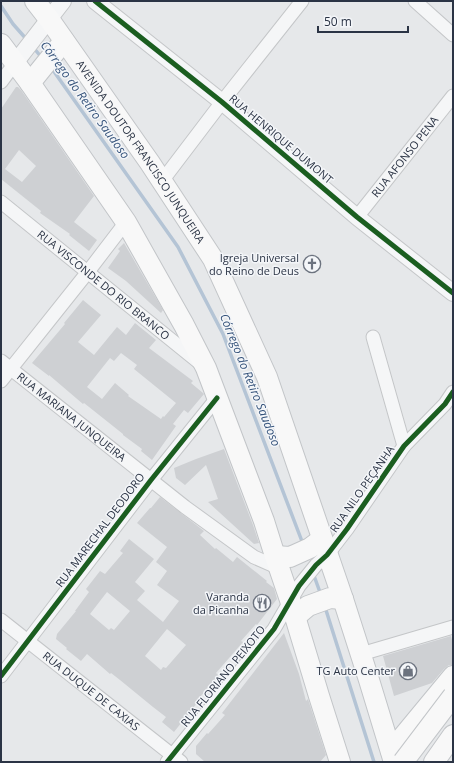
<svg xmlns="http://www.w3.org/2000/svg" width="454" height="763" viewBox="0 0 454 763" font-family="'Open Sans',sans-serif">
<rect width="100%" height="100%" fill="#e6e8ea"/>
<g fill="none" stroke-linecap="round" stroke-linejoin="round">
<path stroke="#b4c4d5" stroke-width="3.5" d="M 1,6 L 13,24 L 28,41
M 33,47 L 42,58
M 50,67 L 55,73 L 178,247 L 223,334 L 303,544
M 313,573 L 321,595
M 325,607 L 374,762"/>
</g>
<path fill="#ced0d3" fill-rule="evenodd" d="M 16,87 L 18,87 L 21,90 L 94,196 L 74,222 L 97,240 L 89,251 L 69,235 L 70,234 L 40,213 L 41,211 L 1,179 L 1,109 ZM 19,150 L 36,166 L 22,182 L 5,169 Z
M 124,243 L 163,310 L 161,313 L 126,281 L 108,268 L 120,251 L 118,249 Z
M 83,300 L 101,315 L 78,342 L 94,355 L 117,327 L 126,335 L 135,323 L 156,340 L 149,348 L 193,381 L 191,383 L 203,393 L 204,394 L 188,413 L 184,410 L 173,424 L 176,426 L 152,460 L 141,451 L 142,449 L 123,435 L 123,434 L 84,403 L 83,404 L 49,375 L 49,376 L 32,363 L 65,324 L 64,323 ZM 121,353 L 137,365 L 134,369 L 176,403 L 164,417 L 163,416 L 161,419 L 128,396 L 129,395 L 115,383 L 102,399 L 87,387 L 110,358 L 114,361 Z
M 224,449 L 253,525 L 259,543 L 254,544 L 208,502 L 218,499 L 206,465 L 185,485 L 176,478 L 174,468 L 196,459 Z
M 160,497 L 204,531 L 200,535 L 215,549 L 216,548 L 233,562 L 237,557 L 267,581 L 266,582 L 274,588 L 277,599 L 257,625 L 256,624 L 241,641 L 243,642 L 216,673 L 218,675 L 196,702 L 197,703 L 174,732 L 162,722 L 166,717 L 153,707 L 120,680 L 111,673 L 110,674 L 87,654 L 81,661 L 66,649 L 67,648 L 56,639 L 57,634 L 76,611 L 75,611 L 89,592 L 86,589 L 100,571 L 105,574 L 123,553 L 120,551 L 129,539 L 154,559 L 135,582 L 145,591 L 137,600 L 163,622 L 179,601 L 157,585 L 167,571 L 156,562 L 167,547 L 137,523 L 150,508 L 151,508 ZM 107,592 L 130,611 L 114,630 L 111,628 L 109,630 L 90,614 ZM 167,629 L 186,645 L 166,668 L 163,667 L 161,670 L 145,656 Z
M 284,633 L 299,674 L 306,701 L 308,699 L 326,755 L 320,762 L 205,762 L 196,754 L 196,746 L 207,733 L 208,734 L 225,715 L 222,713 Z
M 451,636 L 453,644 L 453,663 L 452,665 L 449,665 L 444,669 L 432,683 L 394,696 L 383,656 Z"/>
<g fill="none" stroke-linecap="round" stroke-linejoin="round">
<defs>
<g id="minor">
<path d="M 415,1 L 453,35"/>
<path d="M 1,82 L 15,63"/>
<path d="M 162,181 L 222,102 L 302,1"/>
<path id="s1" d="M 1,202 L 201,364"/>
<path id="s2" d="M 357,217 L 453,96"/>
<path d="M 373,337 L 404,446"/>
<path id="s3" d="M 1,361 L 185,507 L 254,557 L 279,568"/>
<path d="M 1,381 L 87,273 L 126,222"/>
<path id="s4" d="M 1,620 L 181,762"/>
<path d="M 361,654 L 453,627"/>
<path d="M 1,676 L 151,480 L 217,398"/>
<path d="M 167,762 L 274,629 L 299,586 L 316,565 L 327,555 L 347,529 L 404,446 L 445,404 L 453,392"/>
</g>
<path id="tertiary" d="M 95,1 L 222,102 L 357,217 L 453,293
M 15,63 L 63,1"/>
<g id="primary">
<path id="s5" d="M 35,1 L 49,19 L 150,163 L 213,259 L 267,377 L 343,599 L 369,680 L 394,762"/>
<path d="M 1,44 L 30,83 L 126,222 L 184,325 L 206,368 L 264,521 L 275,556 L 290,600 L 319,696 L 340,762"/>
<path d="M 30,83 L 64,41"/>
<path d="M 275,556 L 290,557 L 310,548 L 322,539"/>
<path d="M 295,617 L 308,606 L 330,598 L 343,599"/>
<path d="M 391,751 L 453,676"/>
<path d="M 434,762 L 453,735"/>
</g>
</defs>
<use href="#minor" stroke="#c4c6c8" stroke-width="15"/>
<use href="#tertiary" stroke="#c4c6c8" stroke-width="18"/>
<use href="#primary" stroke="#c2c5c8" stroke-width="22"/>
<use href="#minor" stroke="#f5f6f7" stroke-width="13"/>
<use href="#tertiary" stroke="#f5f6f7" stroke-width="16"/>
<use href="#primary" stroke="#f8f8f8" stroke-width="20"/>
<defs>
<path id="primary-bridge" d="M 403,762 L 453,696"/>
</defs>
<use href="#primary-bridge" stroke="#c2c5c8" stroke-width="22" stroke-linecap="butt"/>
<use href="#primary-bridge" stroke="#f8f8f8" stroke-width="20"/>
<defs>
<path id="cycleway" d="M 95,1 L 222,102 L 357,217 L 453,293
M 1,676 L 151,480 L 217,398
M 167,762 L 274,629 L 299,586 L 316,565 L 327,555 L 347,529 L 404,446 L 445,404 L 453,392"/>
</defs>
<use href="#cycleway" stroke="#f4f6f9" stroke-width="8"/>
<use href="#cycleway" stroke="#1b5e20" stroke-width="5"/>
</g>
<defs>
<symbol id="church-ring" viewBox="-11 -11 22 22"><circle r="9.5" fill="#f4f6f9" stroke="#6c737f" stroke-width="1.5"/><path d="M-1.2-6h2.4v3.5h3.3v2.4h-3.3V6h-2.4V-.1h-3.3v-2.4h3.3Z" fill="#6c737f"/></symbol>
<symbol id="restaurant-ring" viewBox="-11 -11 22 22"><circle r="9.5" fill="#f4f6f9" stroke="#6c737f" stroke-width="1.5"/><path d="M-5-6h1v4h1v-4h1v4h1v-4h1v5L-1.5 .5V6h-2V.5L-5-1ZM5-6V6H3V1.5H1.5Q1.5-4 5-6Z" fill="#6c737f"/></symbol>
<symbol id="shop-ring" viewBox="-11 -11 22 22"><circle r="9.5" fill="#f4f6f9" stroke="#6c737f" stroke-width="1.5"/><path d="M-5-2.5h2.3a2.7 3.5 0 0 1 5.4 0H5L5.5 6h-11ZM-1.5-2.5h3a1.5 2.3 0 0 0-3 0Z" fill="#6c737f"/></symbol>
</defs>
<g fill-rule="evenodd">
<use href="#church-ring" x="302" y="254" width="20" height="20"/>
<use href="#restaurant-ring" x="252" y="593" width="20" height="20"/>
<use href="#shop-ring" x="398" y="661" width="20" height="20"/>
</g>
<g text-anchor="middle" stroke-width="3" stroke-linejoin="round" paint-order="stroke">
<g font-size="11" fill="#2b3445" stroke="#f4f6f9">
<text transform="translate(281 139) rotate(40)" y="4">RUA HENRIQUE DUMONT</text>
<text dy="4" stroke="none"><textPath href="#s5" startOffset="184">AVENIDA DOUTOR FRANCISCO JUNQUEIRA</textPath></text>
<text dy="4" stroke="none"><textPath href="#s2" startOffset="77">RUA AFONSO PENA</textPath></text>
<text dy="4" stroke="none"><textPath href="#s1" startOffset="132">RUA VISCONDE DO RIO BRANCO</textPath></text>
<text dy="4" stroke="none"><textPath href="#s3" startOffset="90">RUA MARIANA JUNQUEIRA</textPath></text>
<text transform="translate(362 489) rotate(-55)" y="4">RUA NILO PEÇANHA</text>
<text transform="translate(100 530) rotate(-53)" y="4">RUA MARECHAL DEODORO</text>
<text transform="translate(223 676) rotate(-51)" y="4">RUA FLORIANO PEIXOTO</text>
<text dy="4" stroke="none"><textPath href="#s4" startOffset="115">RUA DUQUE DE CAXIAS</textPath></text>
</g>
<g font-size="11" fill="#2b3445" stroke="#f4f6f9" text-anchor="end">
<text x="299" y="262">Igreja Universal<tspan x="299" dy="13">do Reino de Deus</tspan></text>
<text x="249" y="601">Varanda<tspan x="249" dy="13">da Picanha</tspan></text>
<text x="395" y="675">TG Auto Center</text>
</g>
<g font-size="12" font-style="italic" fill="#34527a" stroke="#f4f6f9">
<text transform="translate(85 100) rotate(54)" y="4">Córrego do Retiro Saudoso</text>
<text transform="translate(250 380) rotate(68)" y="4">Córrego do Retiro Saudoso</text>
</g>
</g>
<rect width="454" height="763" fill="none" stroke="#2b3445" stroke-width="4"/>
<path d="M318 26v6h90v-6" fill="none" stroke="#2b3445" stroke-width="2"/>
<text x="324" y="26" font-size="12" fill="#2b3445" stroke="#f4f6f9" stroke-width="3" paint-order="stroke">50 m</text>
</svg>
